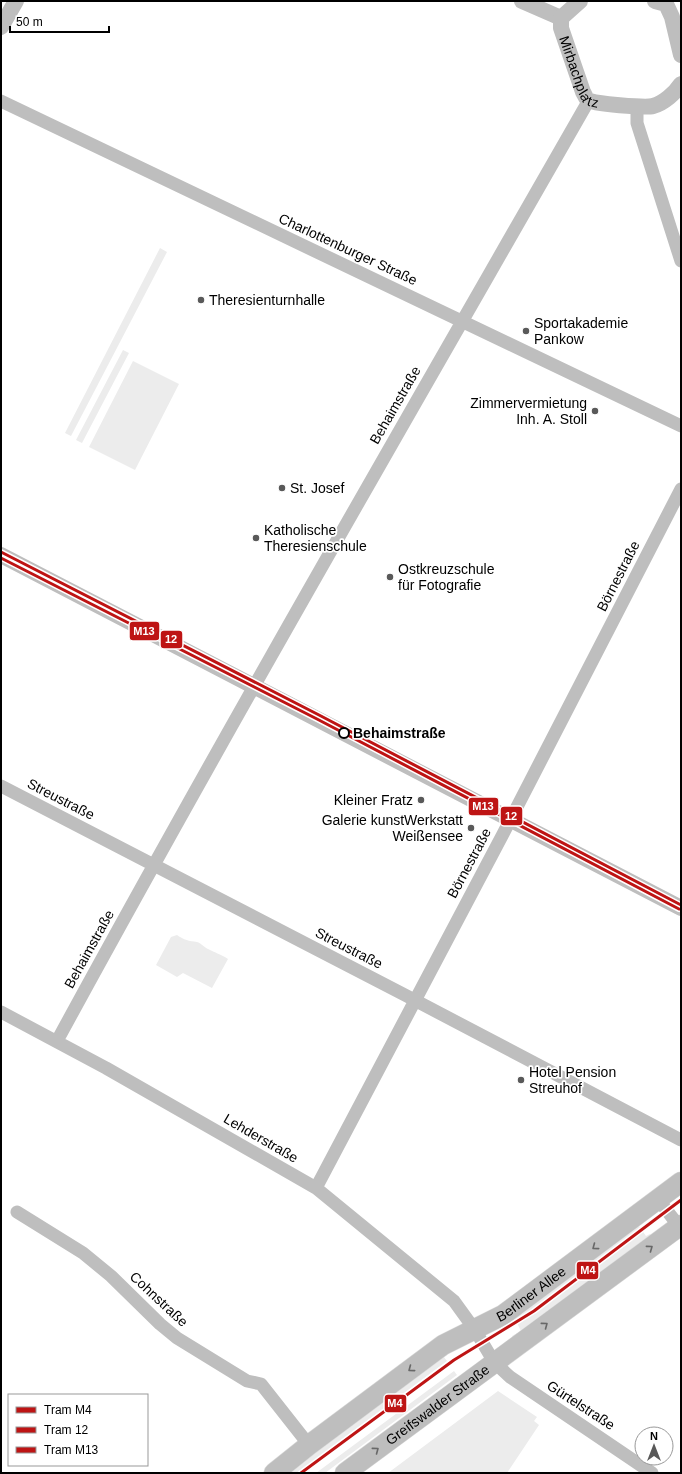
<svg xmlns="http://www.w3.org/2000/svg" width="682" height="1474" viewBox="0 0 682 1474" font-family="Helvetica,sans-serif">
<rect width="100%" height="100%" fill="#fff"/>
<path fill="#ececec" d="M 160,248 L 167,252 L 71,436 L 65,433 Z
M 123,350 L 129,353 L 82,443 L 76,440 Z
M 133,361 L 179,384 L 135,470 L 89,447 Z
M 177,935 C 184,940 189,941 197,942 C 201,943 204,947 208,949 C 215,953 221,954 228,959 L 212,988 L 183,973 L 177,977 L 156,965 L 171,937 Z
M 639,1226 L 646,1236 L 650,1234 L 653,1238 L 514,1341 L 512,1336 L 521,1331 L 515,1319 Z
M 443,1356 L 447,1361 L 297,1473 L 286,1473 Z
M 454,1371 L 457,1375 L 325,1473 L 316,1473 Z
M 498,1391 L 537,1417 L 534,1421 L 539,1425 L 507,1473 L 388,1473 Z"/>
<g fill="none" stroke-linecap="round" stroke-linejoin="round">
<defs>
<g id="primary">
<path id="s2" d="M 274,1473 L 309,1445 L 443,1345 L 503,1315 L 681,1182"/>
<path id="s3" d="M 345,1473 L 681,1225"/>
</g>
</defs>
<use href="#primary" stroke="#dbdbdb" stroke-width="21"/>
<path stroke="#bebebe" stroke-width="13" d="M 1,101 L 681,426
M 637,106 L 637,123 L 681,261
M 1,786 L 403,994 L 681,1140
M 1,1012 L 106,1068 L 316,1188 L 454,1301 L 475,1330 L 494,1362 L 510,1377 L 652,1473
M 57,1041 C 229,725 410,413 589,100
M 316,1188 L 503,834 L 681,489
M 658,1199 L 681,1229
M 17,1212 L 83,1253 L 111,1276 L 160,1324 L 177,1338 L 247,1381 L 261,1384 L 309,1445"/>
<g stroke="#bebebe" stroke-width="16">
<path d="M 522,1 L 561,18"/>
<path id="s1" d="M 580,1 L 561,18 L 561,28 L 583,92 C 585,95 586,99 588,100 C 593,104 646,108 653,106 C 664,103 675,93 681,84"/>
<path d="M 655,1 L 666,4 L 672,17 L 681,55"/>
<path d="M 1,27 L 16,1"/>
<path d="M 1,555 L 681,908"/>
</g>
<use href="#primary" stroke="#bebebe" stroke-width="20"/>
<defs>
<path id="tram-1" d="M 301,1473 L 454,1360 L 534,1311 L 681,1200"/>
<path id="tram-2" d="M 1,552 L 319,715 L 681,905"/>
<path id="tram-3" d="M 1,558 L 317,719 L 679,909"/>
</defs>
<use href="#tram-1" stroke="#fff" stroke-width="6"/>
<use href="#tram-2" stroke="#fff" stroke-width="6"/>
<use href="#tram-3" stroke="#fff" stroke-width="6"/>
<use href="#tram-1" stroke="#be1414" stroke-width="3"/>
<use href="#tram-2" stroke="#be1414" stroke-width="3"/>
<use href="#tram-3" stroke="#be1414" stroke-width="3"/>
</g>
<defs><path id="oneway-chevron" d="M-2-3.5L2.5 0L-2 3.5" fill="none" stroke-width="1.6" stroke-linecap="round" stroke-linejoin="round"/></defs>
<g stroke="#686868">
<use href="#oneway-chevron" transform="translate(595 1247) rotate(143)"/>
<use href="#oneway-chevron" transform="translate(650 1248) rotate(-36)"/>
<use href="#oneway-chevron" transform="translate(545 1325) rotate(-37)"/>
<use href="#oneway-chevron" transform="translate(411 1369) rotate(143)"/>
<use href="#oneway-chevron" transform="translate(376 1450) rotate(-37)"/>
</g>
<g fill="#595959" stroke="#fff" stroke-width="1.5">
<circle cx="201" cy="300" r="4"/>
<circle cx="526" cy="331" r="4"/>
<circle cx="595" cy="411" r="4"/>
<circle cx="282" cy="488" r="4"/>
<circle cx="256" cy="538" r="4"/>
<circle cx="390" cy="577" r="4"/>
<circle cx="421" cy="800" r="4"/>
<circle cx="471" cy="828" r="4"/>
<circle cx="521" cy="1080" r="4"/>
</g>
<circle fill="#fff" stroke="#000" stroke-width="2" cx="344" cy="733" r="5"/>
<g text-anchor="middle" stroke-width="3.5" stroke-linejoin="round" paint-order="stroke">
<g font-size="14" fill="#000" stroke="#fff">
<text dy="5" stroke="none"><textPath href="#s1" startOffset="84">Mirbachplatz</textPath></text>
<text transform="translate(348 249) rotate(25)" y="5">Charlottenburger Straße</text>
<text transform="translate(395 405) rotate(-60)" y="5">Behaimstraße</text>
<text transform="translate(618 576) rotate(-63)" y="5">Börnestraße</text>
<text transform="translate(61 799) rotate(27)" y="5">Streustraße</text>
<text transform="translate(469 863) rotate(-62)" y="5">Börnestraße</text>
<text transform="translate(349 948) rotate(27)" y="5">Streustraße</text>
<text transform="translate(89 949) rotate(-61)" y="5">Behaimstraße</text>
<text transform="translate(261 1138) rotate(30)" y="5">Lehderstraße</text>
<text dy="5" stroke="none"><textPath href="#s2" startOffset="314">Berliner Allee</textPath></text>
<text transform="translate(159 1299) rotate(43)" y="5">Cohnstraße</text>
<text dy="5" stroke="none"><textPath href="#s3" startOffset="115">Greifswalder Straße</textPath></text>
<text transform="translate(581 1405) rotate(33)" y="5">Gürtelstraße</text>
</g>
<g font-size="14" fill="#000" stroke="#fff" text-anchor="start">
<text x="209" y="305">Theresienturnhalle</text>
<text x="534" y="328">Sportakademie<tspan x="534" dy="16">Pankow</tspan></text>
<text x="587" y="408" text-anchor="end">Zimmervermietung<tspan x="587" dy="16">Inh. A. Stoll</tspan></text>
<text x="290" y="493">St. Josef</text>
<text x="264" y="535">Katholische<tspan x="264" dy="16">Theresienschule</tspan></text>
<text x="398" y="574">Ostkreuzschule<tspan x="398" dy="16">für Fotografie</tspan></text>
<text x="413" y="805" text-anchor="end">Kleiner Fratz</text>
<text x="463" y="825" text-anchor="end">Galerie kunstWerkstatt<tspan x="463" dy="16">Weißensee</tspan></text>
<text x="529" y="1077">Hotel Pension<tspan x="529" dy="16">Streuhof</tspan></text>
</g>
<g font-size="14" font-weight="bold" fill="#000" stroke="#fff" text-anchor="start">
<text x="353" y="738">Behaimstraße</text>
</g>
</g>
<g stroke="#fff" stroke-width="1.5">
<rect x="129" y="621" width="31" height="20" rx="4" fill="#be1414"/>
<rect x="160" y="630" width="23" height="19" rx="4" fill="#be1414"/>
<rect x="468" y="797" width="31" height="19" rx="4" fill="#be1414"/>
<rect x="500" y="806" width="23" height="20" rx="4" fill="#be1414"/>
<rect x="576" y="1261" width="23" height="19" rx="4" fill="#be1414"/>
<rect x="384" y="1394" width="23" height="19" rx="4" fill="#be1414"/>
</g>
<g font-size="11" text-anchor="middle" font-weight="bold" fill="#fff">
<text x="144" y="635">M13</text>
<text x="171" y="643">12</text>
<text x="483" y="810">M13</text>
<text x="511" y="820">12</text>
<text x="588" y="1274">M4</text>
<text x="395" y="1407">M4</text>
</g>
<rect width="682" height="1474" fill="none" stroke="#000000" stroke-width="4"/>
<rect x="8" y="1394" width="140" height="72" fill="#ffffff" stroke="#999999"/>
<rect x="16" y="1407" width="20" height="6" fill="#be1414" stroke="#999999"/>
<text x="44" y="1414" font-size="12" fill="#000000">Tram M4</text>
<rect x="16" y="1427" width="20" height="6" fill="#be1414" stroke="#999999"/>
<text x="44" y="1434" font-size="12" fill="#000000">Tram 12</text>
<rect x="16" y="1447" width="20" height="6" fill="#be1414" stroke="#999999"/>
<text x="44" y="1454" font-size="12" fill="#000000">Tram M13</text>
<g transform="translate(654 1446)"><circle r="19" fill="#ffffff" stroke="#999999"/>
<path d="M0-3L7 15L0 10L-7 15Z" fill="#595959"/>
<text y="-6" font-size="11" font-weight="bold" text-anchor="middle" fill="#000000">N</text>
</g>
<path d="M10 26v6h99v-6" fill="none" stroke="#000000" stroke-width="2"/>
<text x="16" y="26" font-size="12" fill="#000000" stroke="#ffffff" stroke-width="3" paint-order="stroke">50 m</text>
</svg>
